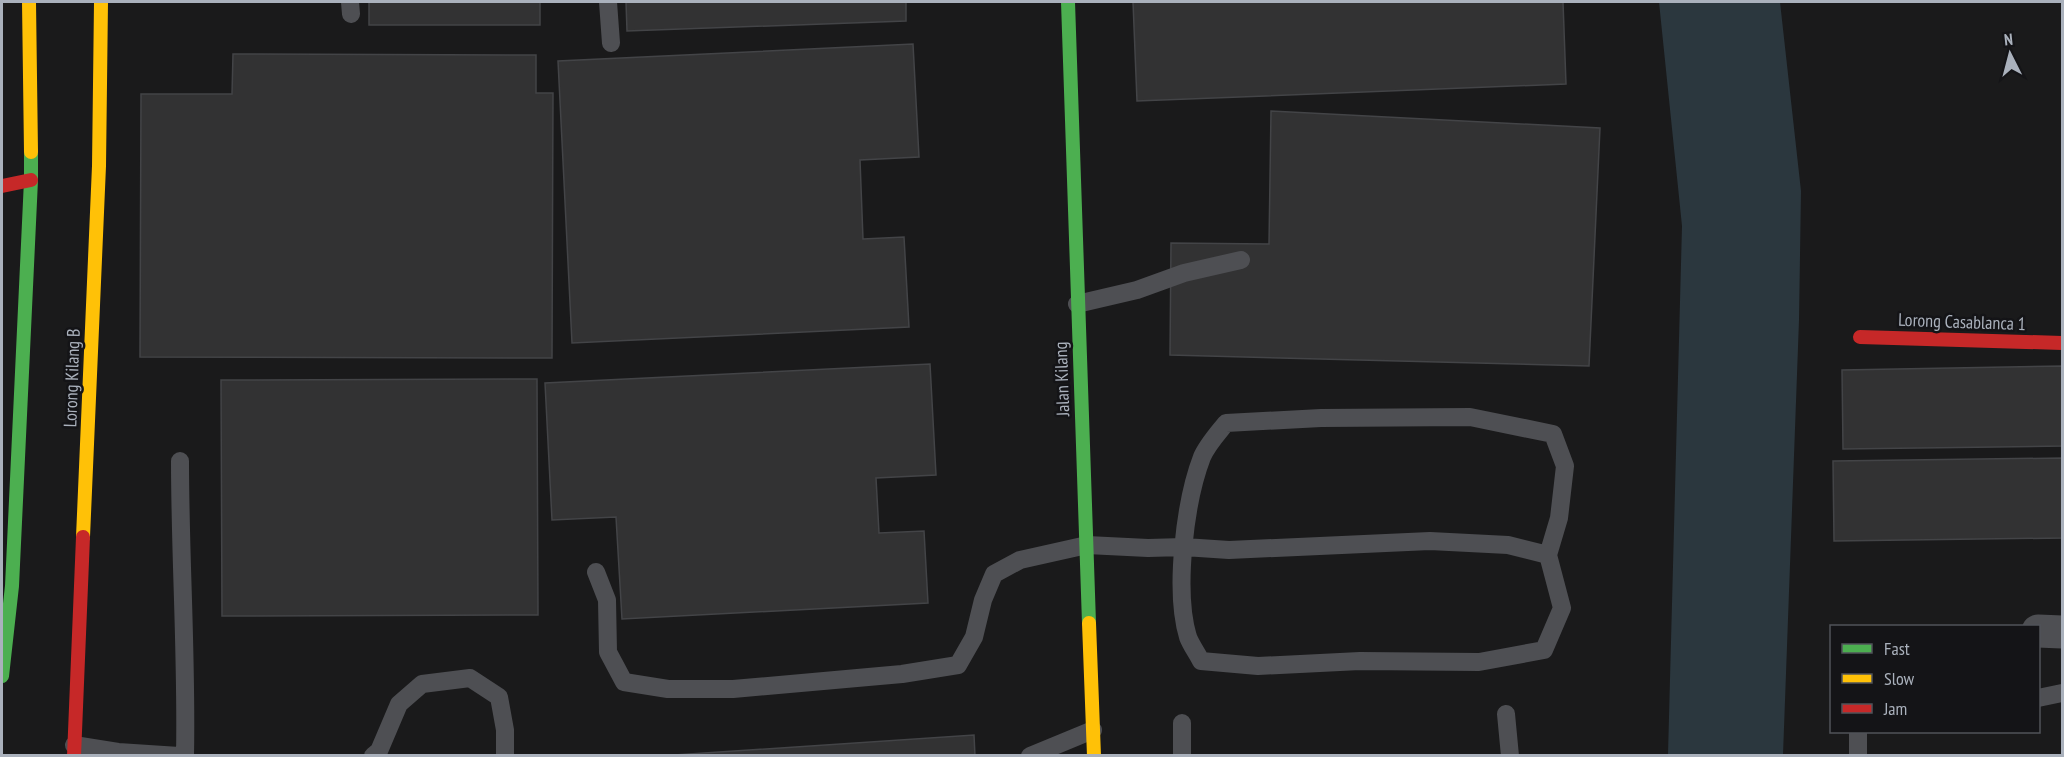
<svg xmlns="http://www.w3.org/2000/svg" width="2064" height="757" viewBox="0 0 2064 757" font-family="'PT Sans Narrow',sans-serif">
<rect width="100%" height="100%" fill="#1a1a1b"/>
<path fill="#2b373e" d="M 1659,2 L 1780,2 L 1801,191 L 1799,320 L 1783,755 L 1668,755 L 1682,226 Z"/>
<path fill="#323233" stroke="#434447" stroke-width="1.5" d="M 369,2 L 540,2 L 540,25 L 369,25 Z
M 626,2 L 906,2 L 906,21 L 627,31 Z
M 1133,2 L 1563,2 L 1566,84 L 1137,101 Z
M 913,44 L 919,157 L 860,160 L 863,239 L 904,237 L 909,327 L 572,343 L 558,61 Z
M 233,54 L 536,55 L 536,93 L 553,93 L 552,358 L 140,357 L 141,94 L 232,94 Z
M 1271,111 L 1600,128 L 1589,366 L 1170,355 L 1171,243 L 1269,244 Z
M 930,364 L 936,475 L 876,478 L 879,533 L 924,531 L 928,603 L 622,619 L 616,517 L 552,520 L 545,383 Z
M 2062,366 L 2062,446 L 1843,449 L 1842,370 Z
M 537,379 L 538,615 L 222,616 L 221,380 Z
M 2062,458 L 2062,538 L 1834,541 L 1833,461 Z
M 974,735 L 975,756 L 659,756 Z"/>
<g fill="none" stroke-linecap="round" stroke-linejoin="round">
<path stroke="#4e4f53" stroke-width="18" d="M 350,2 L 351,14
M 608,2 L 611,43
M 1077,304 L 1137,290 L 1184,273 L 1241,260
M 1470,417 L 1553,434 L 1565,466 L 1559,518 L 1548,555 L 1562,608 L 1544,650 L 1479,662 L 1360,661 L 1258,666 L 1201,661 C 1197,653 1191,645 1188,637 C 1174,591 1185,501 1202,457 C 1207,445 1218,433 1226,423 L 1321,418 Z
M 180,461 C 180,559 187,657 185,756
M 596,572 L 607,600 L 608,652 L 624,682 L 668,689 L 733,689 L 902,674 L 958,665 L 974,637 L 983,600 L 994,574 L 1020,560 L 1087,545 L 1148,548 L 1184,547 L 1229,550 L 1430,541 L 1508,545 L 1548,555
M 2038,698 L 2062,693
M 1506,714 L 1510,756
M 1182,723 L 1182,756
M 1858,732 L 1858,756
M 74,745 L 118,752 L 179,756
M 373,756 L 379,751 L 399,704 L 422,684 L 470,678 L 499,697 L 505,730 L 505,756
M 1030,756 L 1093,730"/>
<path stroke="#4e4f53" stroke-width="33" d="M 2038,631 L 2062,632"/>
<path stroke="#4caf50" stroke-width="14" d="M 1068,2 L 1089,623
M 2,676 L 12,586 L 31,180 L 31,152"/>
<path stroke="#ffc107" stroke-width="14" d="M 29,2 L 31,152
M 83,537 L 99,166 L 101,2
M 1089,623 L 1094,756"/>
<path stroke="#c62828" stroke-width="14" d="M 2,186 L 31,180
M 1860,337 L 2062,343
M 74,756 L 83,537"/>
</g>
<g text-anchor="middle" stroke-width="5" stroke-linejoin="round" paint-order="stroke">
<g font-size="18" fill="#aab1bc" stroke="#141417">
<text transform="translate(1962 322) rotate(2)" y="6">Lorong Casablanca 1</text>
<text transform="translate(72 378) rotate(-88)" y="6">Lorong Kilang B</text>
<text transform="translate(1062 379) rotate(-92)" y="6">Jalan Kilang</text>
</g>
</g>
<rect width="2064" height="757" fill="none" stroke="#aab1bc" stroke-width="6"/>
<rect x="1830" y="625" width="210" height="108" fill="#141417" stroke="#505359" stroke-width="1.5"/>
<rect x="1842" y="644" width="30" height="9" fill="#4caf50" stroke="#505359" stroke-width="1.5"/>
<text x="1884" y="655" font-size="18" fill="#aab1bc">Fast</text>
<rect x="1842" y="674" width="30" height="9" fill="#ffc107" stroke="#505359" stroke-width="1.5"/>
<text x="1884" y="685" font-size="18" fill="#aab1bc">Slow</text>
<rect x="1842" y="704" width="30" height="9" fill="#c62828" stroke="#505359" stroke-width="1.5"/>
<text x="1884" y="715" font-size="18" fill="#aab1bc">Jam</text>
<g transform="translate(2010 54) rotate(354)" stroke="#141417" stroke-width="4.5" paint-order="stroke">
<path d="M0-4.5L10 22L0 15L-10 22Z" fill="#aab1bc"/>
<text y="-9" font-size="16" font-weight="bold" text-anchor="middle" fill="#aab1bc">N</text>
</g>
</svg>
